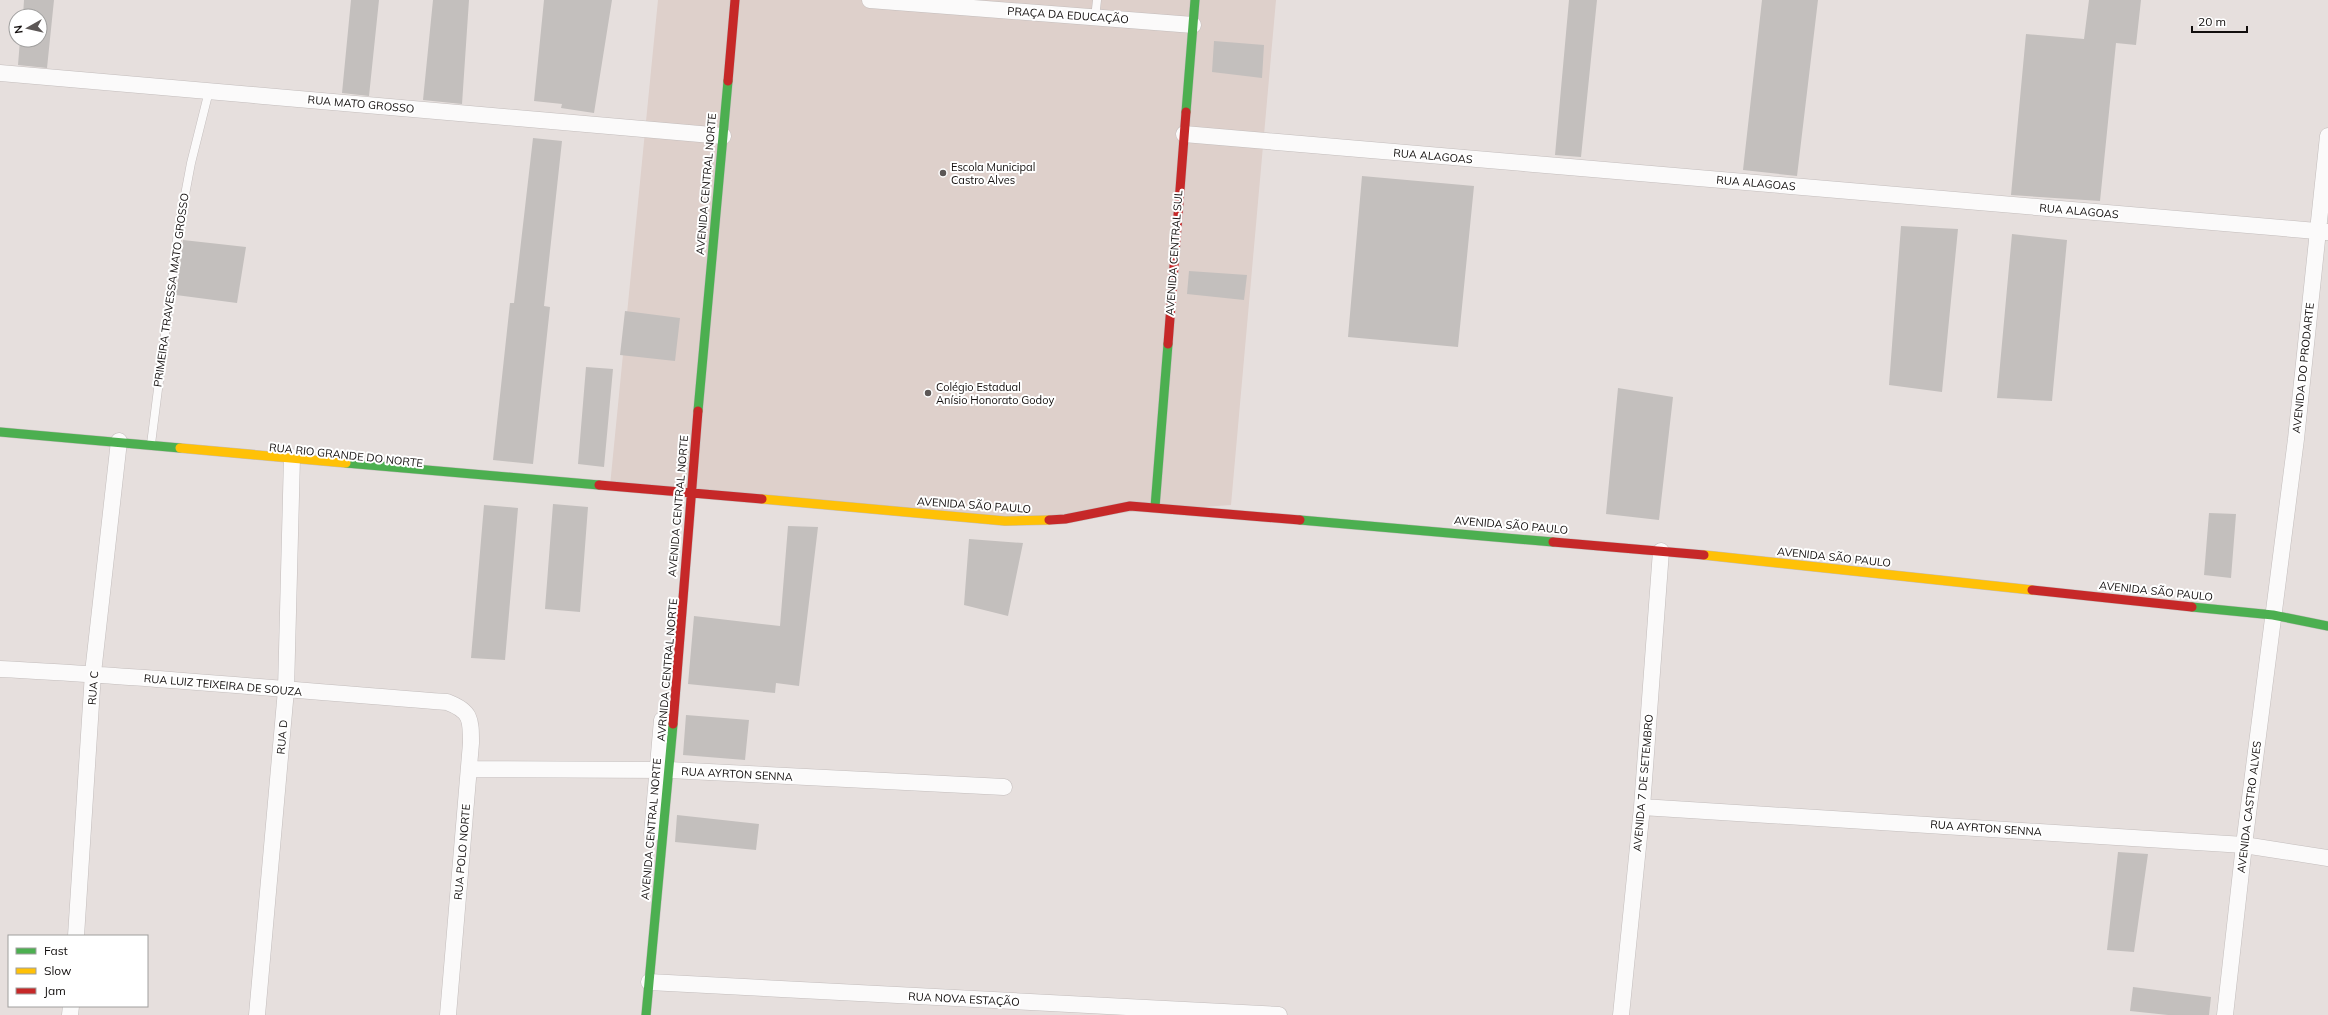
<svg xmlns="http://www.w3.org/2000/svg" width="2328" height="1015" viewBox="0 0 2328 1015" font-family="Mulish,sans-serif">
<rect width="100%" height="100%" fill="#e6dfdd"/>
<path fill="#ded0cb" d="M 658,0 L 1276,0 L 1231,505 L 1005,521 L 610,486 Z"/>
<path fill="#c3bfbd" d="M 24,0 L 54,0 L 47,68 L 18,65 L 20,40 L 40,40 L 40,16 L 23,16 Z
M 351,0 L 379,0 L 369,96 L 342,93 Z
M 433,0 L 469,0 L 462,104 L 423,100 Z
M 544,0 L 612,0 L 594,113 L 561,108 L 562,104 L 534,101 Z
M 1569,0 L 1597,0 L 1581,157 L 1555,155 Z
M 1762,0 L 1818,0 L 1797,176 L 1743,170 Z
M 2089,0 L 2141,0 L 2136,45 L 2116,43 L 2100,201 L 2011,195 L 2026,34 L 2084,39 Z
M 1214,41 L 1264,45 L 1262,78 L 1212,72 Z
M 533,138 L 562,141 L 544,306 L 550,307 L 533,464 L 493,460 L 510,303 L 514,303 Z
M 1362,176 L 1474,186 L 1458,347 L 1348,337 Z
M 1901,226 L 1958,229 L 1942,392 L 1889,385 Z
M 2012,234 L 2067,240 L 2052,401 L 1997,398 Z
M 183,240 L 246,247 L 237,303 L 176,295 Z
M 1189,271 L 1247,275 L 1244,300 L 1187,294 Z
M 625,311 L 680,318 L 675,361 L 620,355 Z
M 586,367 L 613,369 L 604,467 L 578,464 Z
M 1618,388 L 1673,397 L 1659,520 L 1606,514 Z
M 553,504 L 588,507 L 580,612 L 545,609 Z
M 484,505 L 518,508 L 505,660 L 471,658 Z
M 2209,513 L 2236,514 L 2231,578 L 2204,575 Z
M 788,526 L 818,527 L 799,686 L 776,683 L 775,693 L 688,684 L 694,616 L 780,626 Z
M 969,539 L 1023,543 L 1008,616 L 964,605 Z
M 686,715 L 749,720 L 745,760 L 683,755 Z
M 677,815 L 759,824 L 756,850 L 675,842 Z
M 2118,852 L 2148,854 L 2134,952 L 2107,950 Z
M 2133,987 L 2211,997 L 2209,1015 L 2168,1015 L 2130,1011 Z"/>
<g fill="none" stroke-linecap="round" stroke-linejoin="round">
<defs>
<path id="lane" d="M 1095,18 L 1097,0
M 151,444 L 178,232 L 191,163 L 209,91"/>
<path id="street" d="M 870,0 L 1193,25
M 0,73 L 723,136
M 1184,134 L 2328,232
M 0,669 C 149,676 298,691 447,702 C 471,711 471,719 471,743 L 448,1015
M 469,769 L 669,770 L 1004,787
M 1642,807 L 2244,845 L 2328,858
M 652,834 L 662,720
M 76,936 L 93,673 L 119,441
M 649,982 L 1279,1015
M 70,1015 L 71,1006
M 257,1015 L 286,690 L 292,457
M 1621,1015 L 1642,807 L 1661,551
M 2225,1015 L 2244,845 L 2296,439 L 2328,136"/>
<path id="fast" d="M 1186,112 L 1195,0
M 698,411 L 728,81
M 0,432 L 180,448
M 346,463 L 599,485
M 1155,507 L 1168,344
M 1300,520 L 1553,542
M 2192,607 L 2273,615 L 2328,626
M 646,1015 L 673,724"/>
<path id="slow" d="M 180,448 L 346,463
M 762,499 L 1005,521 L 1049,520
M 1704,555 L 2032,590"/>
<path id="jam" d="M 728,81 L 735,0
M 1168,344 L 1186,112
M 599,485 L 762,499
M 1049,520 L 1065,519 L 1130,506 L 1300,520
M 1553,542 L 1704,555
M 2032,590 L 2192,607
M 673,724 L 698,411"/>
</defs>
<use href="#lane" stroke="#c3bdbc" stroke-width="9"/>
<use href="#street" stroke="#c3bdbc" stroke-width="17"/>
<use href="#fast" stroke="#c3bdbc" stroke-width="10"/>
<use href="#slow" stroke="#c3bdbc" stroke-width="10"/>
<use href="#jam" stroke="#c3bdbc" stroke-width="10"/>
<use href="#lane" stroke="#fbfafa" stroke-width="8"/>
<use href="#street" stroke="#fbfafa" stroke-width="16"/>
<use href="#fast" stroke="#4caf50" stroke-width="9"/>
<use href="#slow" stroke="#ffc107" stroke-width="9"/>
<use href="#jam" stroke="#c62828" stroke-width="9"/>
</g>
<g fill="#5c5756" stroke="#fff" stroke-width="1.5">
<circle cx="943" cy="173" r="4"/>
<circle cx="928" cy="393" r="4"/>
</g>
<g text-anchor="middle" stroke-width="4" stroke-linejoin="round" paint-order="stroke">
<g font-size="11" fill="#120e0d" stroke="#fff">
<text transform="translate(1068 15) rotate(4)" y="4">PRAÇA DA EDUCAÇÃO</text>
<text transform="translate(361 104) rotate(5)" y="4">RUA MATO GROSSO</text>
<text transform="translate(1433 156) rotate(5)" y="4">RUA ALAGOAS</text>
<text transform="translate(1756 183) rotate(5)" y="4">RUA ALAGOAS</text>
<text transform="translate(706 184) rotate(-85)" y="4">AVENIDA CENTRAL NORTE</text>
<text transform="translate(2079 211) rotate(5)" y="4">RUA ALAGOAS</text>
<text transform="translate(1174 253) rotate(-86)" y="4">AVENIDA CENTRAL SUL</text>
<text transform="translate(171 290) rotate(-82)" y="4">PRIMEIRA TRAVESSA MATO GROSSO</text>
<text transform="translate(2303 368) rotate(-84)" y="4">AVENIDA DO PRODARTE</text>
<text transform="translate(346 455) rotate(6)" y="4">RUA RIO GRANDE DO NORTE</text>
<text transform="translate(974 505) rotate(4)" y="4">AVENIDA SÃO PAULO</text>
<text transform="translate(678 506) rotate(-85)" y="4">AVENIDA CENTRAL NORTE</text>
<text transform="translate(1511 525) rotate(5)" y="4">AVENIDA SÃO PAULO</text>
<text transform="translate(1834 557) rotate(6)" y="4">AVENIDA SÃO PAULO</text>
<text transform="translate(2156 591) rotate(6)" y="4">AVENIDA SÃO PAULO</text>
<text transform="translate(667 670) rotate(-85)" y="4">AVRNIDA CENTRAL NORTE</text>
<text transform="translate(223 685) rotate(5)" y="4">RUA LUIZ TEIXEIRA DE SOUZA</text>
<text transform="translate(93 688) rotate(-86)" y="4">RUA C</text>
<text transform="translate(282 737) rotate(-85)" y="4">RUA D</text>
<text transform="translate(737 774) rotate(3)" y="4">RUA AYRTON SENNA</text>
<text transform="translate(1643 783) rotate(-85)" y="4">AVENIDA 7 DE SETEMBRO</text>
<text transform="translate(2249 807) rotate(-83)" y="4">AVENIDA CASTRO ALVES</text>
<text transform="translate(1986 828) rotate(4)" y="4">RUA AYRTON SENNA</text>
<text transform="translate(651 829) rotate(-85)" y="4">AVENIDA CENTRAL NORTE</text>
<text transform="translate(462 852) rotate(-85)" y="4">RUA POLO NORTE</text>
<text transform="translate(964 999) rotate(3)" y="4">RUA NOVA ESTAÇÃO</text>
</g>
<g font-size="11" fill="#120e0d" stroke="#fff" text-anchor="start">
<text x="951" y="171">Escola Municipal<tspan x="951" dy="13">Castro Alves</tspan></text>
<text x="936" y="391">Colégio Estadual<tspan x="936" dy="13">Anísio Honorato Godoy</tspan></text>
</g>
</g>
<rect x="8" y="935" width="140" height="72" fill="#ffffff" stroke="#a09f9e"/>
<rect x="16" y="948" width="20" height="6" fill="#4caf50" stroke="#a09f9e"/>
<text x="44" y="955" font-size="12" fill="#120e0d">Fast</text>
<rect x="16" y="968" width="20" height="6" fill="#ffc107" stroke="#a09f9e"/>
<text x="44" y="975" font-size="12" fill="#120e0d">Slow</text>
<rect x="16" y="988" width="20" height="6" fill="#c62828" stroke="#a09f9e"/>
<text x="44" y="995" font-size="12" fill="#120e0d">Jam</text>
<g transform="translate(28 28) rotate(262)"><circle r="19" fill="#ffffff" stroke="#a09f9e"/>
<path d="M0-3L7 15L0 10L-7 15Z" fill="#5c5756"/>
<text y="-6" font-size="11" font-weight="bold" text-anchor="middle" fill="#120e0d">N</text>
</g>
<path d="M2192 26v6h55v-6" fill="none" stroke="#120e0d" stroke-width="2"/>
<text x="2198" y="26" font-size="12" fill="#120e0d" stroke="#ffffff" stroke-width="3" paint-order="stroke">20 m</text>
</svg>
